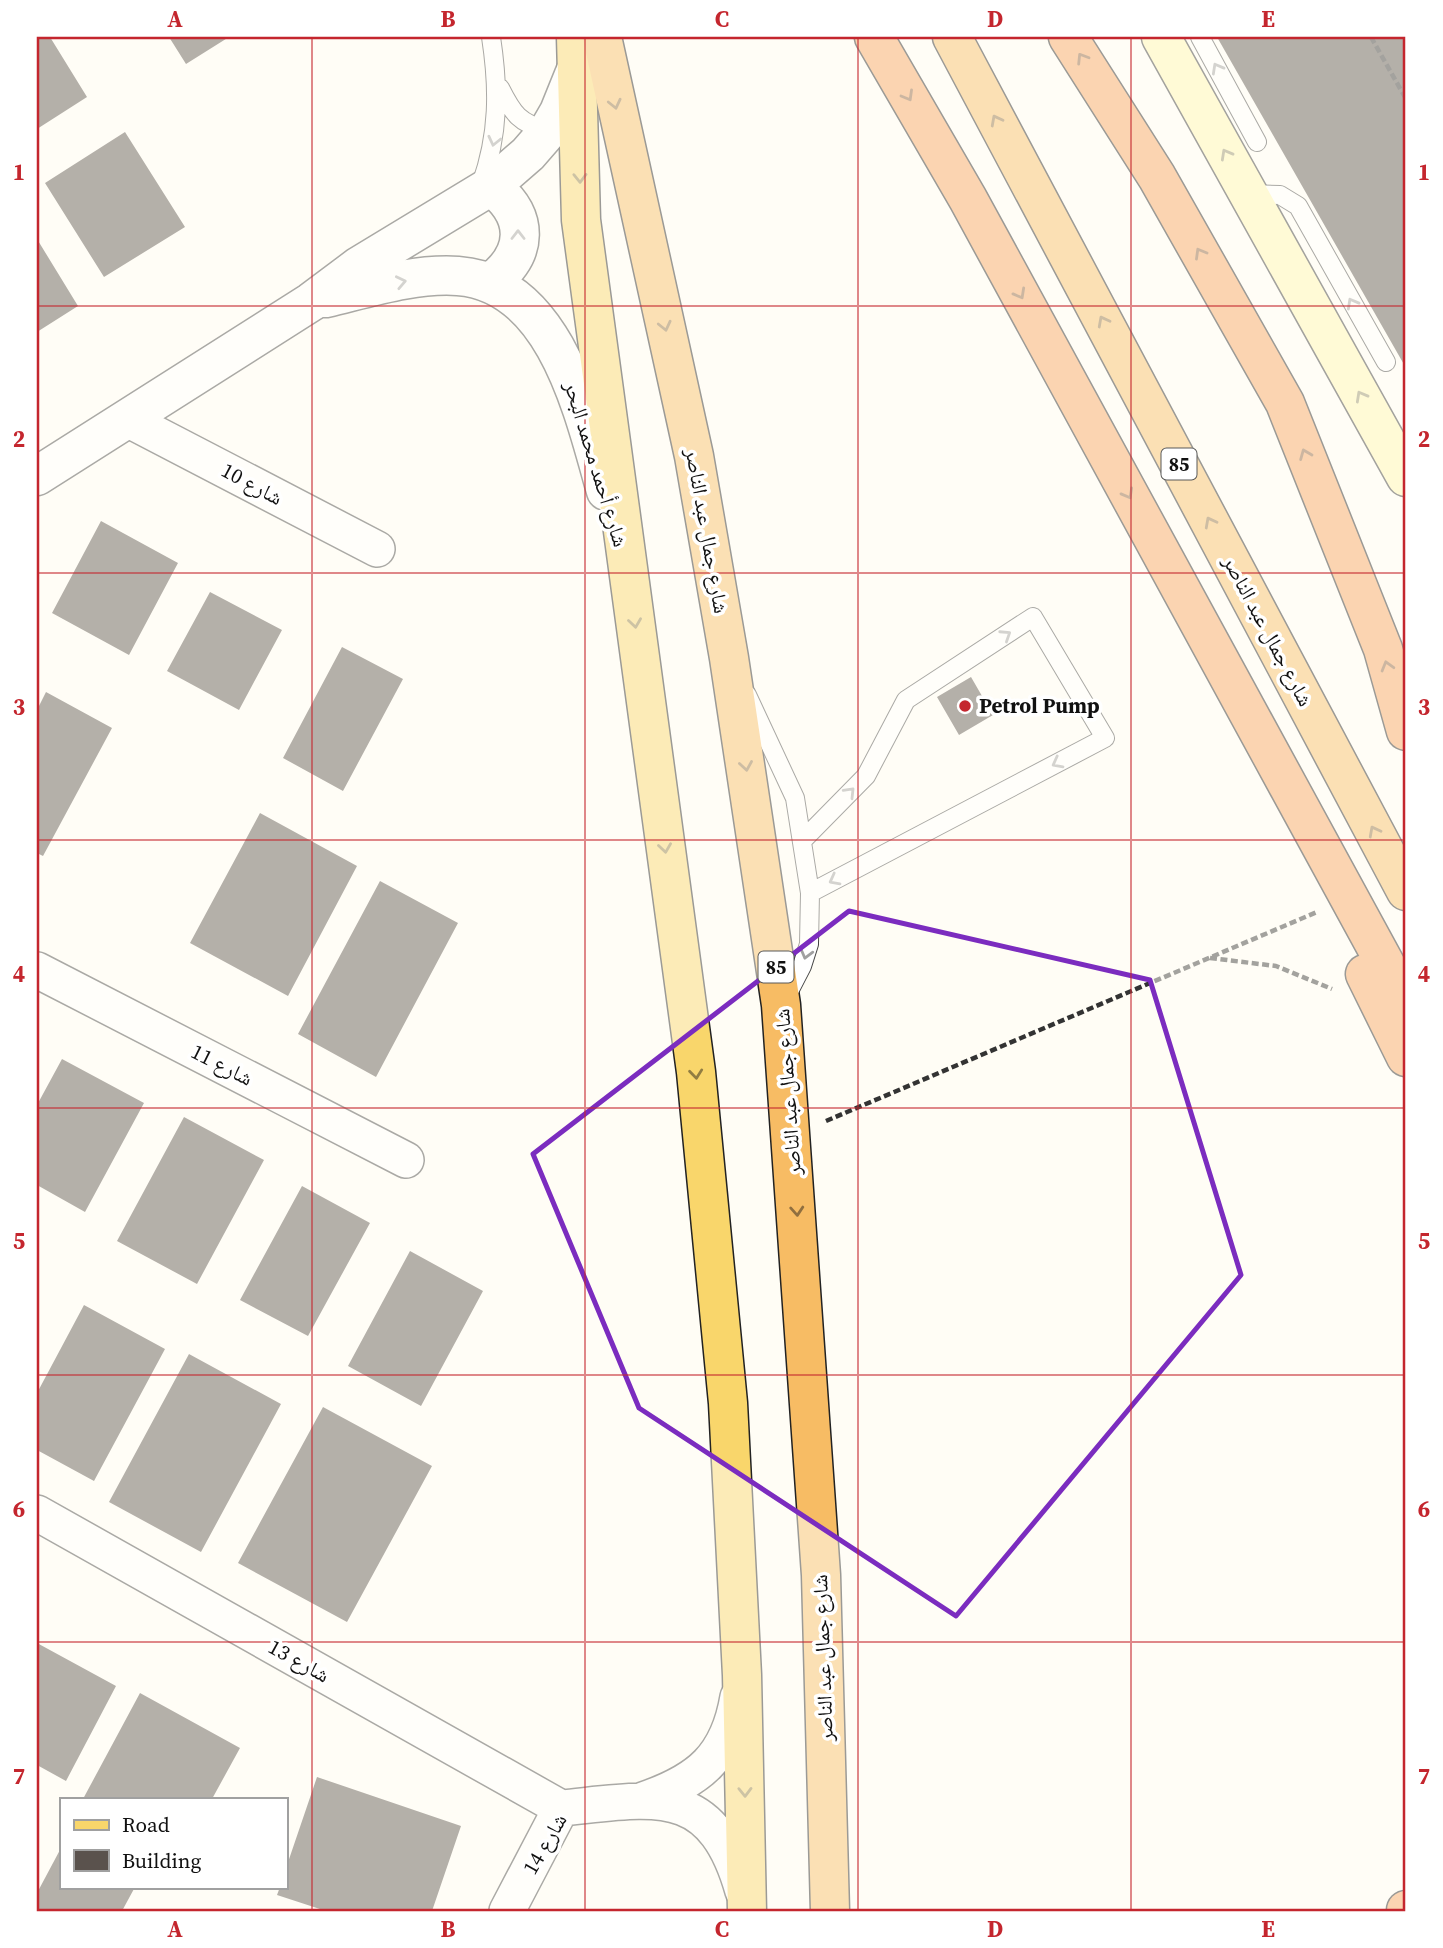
<svg xmlns="http://www.w3.org/2000/svg" width="1443" height="1948" viewBox="0 0 1443 1948" font-family="'Source Serif 4','Noto Naskh Arabic',serif">
<rect width="100%" height="100%" fill="#fffdf5"/>
<path fill="#5a524d" d="M 37,37 L 50,37 L 87,97 L 37,129 Z
M 169,37 L 229,37 L 186,64 Z
M 1217,37 L 1406,37 L 1406,368 Z
M 125,132 L 185,227 L 104,277 L 45,183 Z
M 37,239 L 78,306 L 37,332 Z
M 101,521 L 178,563 L 129,655 L 52,613 Z
M 210,592 L 282,630 L 239,710 L 167,671 Z
M 342,647 L 403,679 L 343,791 L 283,758 Z
M 971,677 L 993,715 L 959,735 L 937,697 Z
M 46,692 L 112,728 L 43,856 L 37,853 L 37,710 Z
M 260,813 L 357,866 L 288,996 L 190,943 Z
M 380,881 L 458,923 L 376,1077 L 298,1034 Z
M 62,1059 L 144,1103 L 85,1212 L 37,1185 L 37,1105 Z
M 184,1117 L 264,1160 L 197,1284 L 117,1241 Z
M 302,1186 L 370,1223 L 308,1336 L 240,1300 Z
M 410,1251 L 483,1291 L 421,1406 L 348,1366 Z
M 84,1305 L 165,1349 L 94,1481 L 37,1450 L 37,1393 Z
M 189,1354 L 281,1404 L 201,1552 L 109,1502 Z
M 323,1407 L 432,1466 L 347,1622 L 238,1563 Z
M 37,1643 L 116,1686 L 66,1781 L 37,1765 Z
M 140,1693 L 240,1748 L 212,1799 L 83,1799 Z
M 317,1777 L 461,1826 L 432,1911 L 326,1911 L 277,1895 L 280,1887 L 285,1887 L 285,1871 Z
M 61,1848 L 61,1887 L 135,1887 L 122,1911 L 37,1911 L 37,1893 Z"/>
<g fill="none" stroke-linecap="round" stroke-linejoin="round">
<defs>
<path id="service" d="M 1200,37 L 1257,142
M 500,88 C 513,114 519,123 548,131
M 481,185 C 499,134 499,89 491,37
M 1248,194 L 1280,195 L 1298,206 L 1386,362
M 747,695 L 795,798 L 810,893 L 809,944 L 802,966 L 786,997
M 802,841 L 866,776 L 906,700 L 1033,617 L 1105,738 L 810,893"/>
<path id="minor" d="M 127,419 L 377,549
M 37,970 L 406,1160
M 37,1513 L 561,1808
M 643,1800 C 699,1781 728,1757 738,1697
M 561,1808 C 654,1799 712,1782 743,1891
M 507,1911 L 561,1808"/>
<path id="tertiary" d="M 490,283 C 529,254 530,216 491,186
M 326,298 C 368,288 414,273 458,276 C 556,283 584,414 606,491
M 37,476 L 311,302 L 359,266 L 491,186 L 528,154 L 548,131 L 559,112 L 578,65"/>
<path id="secondary" d="M 1161,37 L 1406,477"/>
<path id="primary" d="M 576,37 L 581,220 L 696,1072 L 728,1403 L 742,1675 L 747,1911"/>
<path id="trunk" d="M 602,37 L 694,456 L 729,658 L 781,1005 L 821,1575 L 830,1911
M 952,37 L 1406,891"/>
<path id="motorway" d="M 874,37 L 968,199 L 1406,1002
M 1068,37 L 1157,177 L 1285,403 L 1383,649 L 1406,731
M 1365,974 L 1406,1057
M 1406,1911 L 1406,1910"/>
</defs>
<use href="#service" stroke="#444" stroke-width="20"/>
<use href="#minor" stroke="#444" stroke-width="38"/>
<use href="#tertiary" stroke="#444" stroke-width="41"/>
<use href="#secondary" stroke="#333" stroke-width="41"/>
<use href="#primary" stroke="#222" stroke-width="41"/>
<use href="#trunk" stroke="#222" stroke-width="41"/>
<use href="#motorway" stroke="#222" stroke-width="41"/>
<path stroke="#333" stroke-width="4.5" stroke-dasharray="7 3.5" stroke-linecap="butt" d="M 1371,37 L 1406,99
M 1210,958 L 1276,966 L 1332,989
M 826,1121 L 1317,912"/>
<use href="#service" stroke="#fff" stroke-width="18"/>
<use href="#minor" stroke="#fff" stroke-width="35"/>
<use href="#tertiary" stroke="#fff" stroke-width="38"/>
<use href="#secondary" stroke="#fff6b0" stroke-width="38"/>
<use href="#primary" stroke="#f9d66b" stroke-width="38"/>
<use href="#trunk" stroke="#f7bc64" stroke-width="38"/>
<use href="#motorway" stroke="#f5a25d" stroke-width="38"/>
</g>
<defs><path id="oneway-chevron" d="M-2-3.5L2.5 0L-2 3.5" fill="none" stroke-width="1.6" stroke-linecap="round" stroke-linejoin="round" transform="scale(1.75)"/></defs>
<g stroke="#8e613b">
<use href="#oneway-chevron" transform="translate(1082 58) rotate(-122)"/>
<use href="#oneway-chevron" transform="translate(908 96) rotate(60)"/>
<use href="#oneway-chevron" transform="translate(1200 253) rotate(-120)"/>
<use href="#oneway-chevron" transform="translate(1020 294) rotate(61)"/>
<use href="#oneway-chevron" transform="translate(1305 454) rotate(-112)"/>
<use href="#oneway-chevron" transform="translate(1128 494) rotate(61)"/>
<use href="#oneway-chevron" transform="translate(1387 666) rotate(-106)"/>
</g>
<g stroke="#a0a0a0">
<use href="#oneway-chevron" transform="translate(1217 68) rotate(-119)"/>
<use href="#oneway-chevron" transform="translate(494 141) rotate(103)"/>
<use href="#oneway-chevron" transform="translate(518 235) rotate(-90)"/>
<use href="#oneway-chevron" transform="translate(401 282) rotate(-12)"/>
<use href="#oneway-chevron" transform="translate(1352 303) rotate(-119)"/>
<use href="#oneway-chevron" transform="translate(1006 635) rotate(-33)"/>
<use href="#oneway-chevron" transform="translate(1057 763) rotate(152)"/>
<use href="#oneway-chevron" transform="translate(850 792) rotate(-46)"/>
<use href="#oneway-chevron" transform="translate(834 880) rotate(152)"/>
<use href="#oneway-chevron" transform="translate(806 954) rotate(105)"/>
</g>
<g stroke="#906f3f">
<use href="#oneway-chevron" transform="translate(615 104) rotate(77)"/>
<use href="#oneway-chevron" transform="translate(996 120) rotate(-118)"/>
<use href="#oneway-chevron" transform="translate(1103 321) rotate(-118)"/>
<use href="#oneway-chevron" transform="translate(665 326) rotate(77)"/>
<use href="#oneway-chevron" transform="translate(1210 522) rotate(-118)"/>
<use href="#oneway-chevron" transform="translate(746 766) rotate(81)"/>
<use href="#oneway-chevron" transform="translate(1374 831) rotate(-118)"/>
<use href="#oneway-chevron" transform="translate(797 1211) rotate(86)"/>
</g>
<g stroke="#948f68">
<use href="#oneway-chevron" transform="translate(1226 154) rotate(-119)"/>
<use href="#oneway-chevron" transform="translate(1361 396) rotate(-119)"/>
</g>
<g stroke="#917d42">
<use href="#oneway-chevron" transform="translate(580 178) rotate(89)"/>
<use href="#oneway-chevron" transform="translate(635 623) rotate(82)"/>
<use href="#oneway-chevron" transform="translate(665 848) rotate(82)"/>
<use href="#oneway-chevron" transform="translate(696 1074) rotate(84)"/>
<use href="#oneway-chevron" transform="translate(745 1792) rotate(89)"/>
</g>
<path d="M0 0H1443V1948H0ZM 849,911 L 1150,980 L 1241,1275 L 956,1616 L 639,1408 L 533,1154 Z" fill="#fffdf5" fill-opacity=".55" fill-rule="evenodd"/>
<path fill="none" stroke="#7b2cbf" stroke-width="5" stroke-linejoin="round" d="M 849,911 L 1150,980 L 1241,1275 L 956,1616 L 639,1408 L 533,1154 Z"/>
<path fill="none" stroke="#c4262e" stroke-width="2" stroke-opacity="0.55" d="M 312,37 L 312,1911M 585,37 L 585,1911M 858,37 L 858,1911M 1131,37 L 1131,1911M 37,306 L 1406,306M 37,573 L 1406,573M 37,840 L 1406,840M 37,1108 L 1406,1108M 37,1375 L 1406,1375M 37,1642 L 1406,1642"/>
<circle fill="#c4262e" stroke="#fff" stroke-width="2.5" cx="965" cy="706" r="7"/>
<g text-anchor="middle" stroke-width="7" stroke-linejoin="round" paint-order="stroke">
<g fill="#fff" stroke="#585858" stroke-width="2">
<rect x="1161.5" y="448.5" width="35" height="31" rx="5"/>
<rect x="758.5" y="951.5" width="35" height="31" rx="5"/>
</g>
<g font-size="19" font-weight="bold" fill="#111">
<text x="1179" y="471">85</text>
<text x="776" y="974">85</text>
</g>
<g font-size="21" fill="#111" stroke="#fff">
<text transform="translate(596 464) rotate(73)" y="7">شارع أحمد محمد البحر</text>
<text transform="translate(252 484) rotate(28)" y="7">شارع 10</text>
<text transform="translate(707 531) rotate(80)" y="7">شارع جمال عبد الناصر</text>
<text transform="translate(1268 631) rotate(62)" y="7">شارع جمال عبد الناصر</text>
<text transform="translate(222 1065) rotate(27)" y="7">شارع 11</text>
<text transform="translate(788 1092) rotate(-94)" y="7">شارع جمال عبد الناصر</text>
<text transform="translate(823 1658) rotate(-92)" y="7">شارع جمال عبد الناصر</text>
<text transform="translate(299 1661) rotate(29)" y="7">شارع 13</text>
<text transform="translate(545 1844) rotate(-60)" y="7">شارع 14</text>
</g>
<g font-size="21" font-weight="bold" fill="#111" stroke="#fff" text-anchor="start">
<text x="979" y="713">Petrol Pump</text>
</g>
</g>
<rect width="1443" height="1948" fill="none" stroke="#ffffff" stroke-width="77"/>
<rect x="60" y="1798" width="228" height="91" fill="#ffffff" stroke="#a0a0a0" stroke-width="2"/>
<rect x="74" y="1820" width="35" height="10" fill="#f9d66b" stroke="#a0a0a0" stroke-width="2"/>
<text x="122" y="1832" font-size="21" fill="#111111">Road</text>
<rect x="74" y="1850" width="35" height="21" fill="#5a524d" stroke="#a0a0a0" stroke-width="2"/>
<text x="122" y="1868" font-size="21" fill="#111111">Building</text>
<rect x="38" y="38" width="1366" height="1872" fill="none" stroke="#c4262e" stroke-width="2.5"/>
<g font-size="23" text-anchor="middle" font-weight="bold" fill="#c4262e">
<text x="175" y="27">A</text>
<text x="448" y="27">B</text>
<text x="722" y="27">C</text>
<text x="995" y="27">D</text>
<text x="1268" y="27">E</text>
<text x="19" y="180">1</text>
<text x="1424" y="180">1</text>
<text x="19" y="447">2</text>
<text x="1424" y="447">2</text>
<text x="19" y="715">3</text>
<text x="1424" y="715">3</text>
<text x="19" y="982">4</text>
<text x="1424" y="982">4</text>
<text x="19" y="1249">5</text>
<text x="1424" y="1249">5</text>
<text x="19" y="1517">6</text>
<text x="1424" y="1517">6</text>
<text x="19" y="1784">7</text>
<text x="1424" y="1784">7</text>
<text x="175" y="1937">A</text>
<text x="448" y="1937">B</text>
<text x="722" y="1937">C</text>
<text x="995" y="1937">D</text>
<text x="1268" y="1937">E</text>
</g>
</svg>
